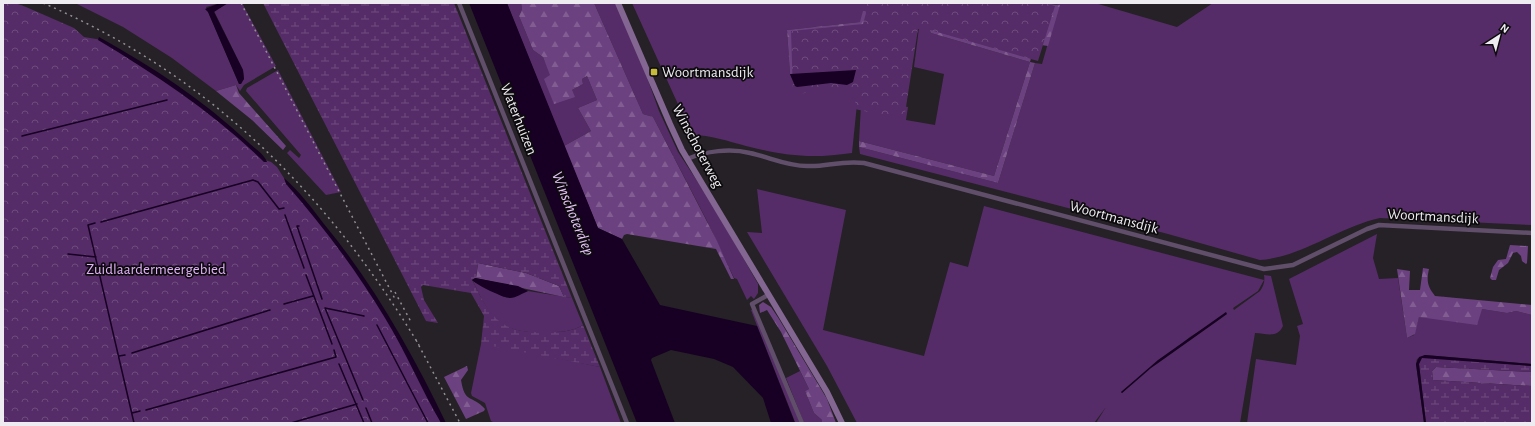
<svg xmlns="http://www.w3.org/2000/svg" width="1535" height="426" viewBox="0 0 1535 426" font-family="'Alegreya Sans',sans-serif">
<defs>
<pattern id="forest-firs" width="22" height="20" patternUnits="userSpaceOnUse"><rect width="22" height="20" fill="#6c4180"/><path d="M5 1l3.5 6h-7zM16 11l3.5 6h-7z" fill="#815d92"/></pattern>
<pattern id="wetland-marsh" width="20" height="14" patternUnits="userSpaceOnUse"><rect width="20" height="14" fill="#552c67"/><path d="M1 5h8M5 5V1M11 12h8M15 12V8" fill="none" stroke="#6e4b7d"/></pattern>
<pattern id="park-crowns" width="20" height="18" patternUnits="userSpaceOnUse"><rect width="20" height="18" fill="#552c67"/><path d="M2 6a3 3 0 1 1 6 0M12 15a3 3 0 1 1 6 0" fill="none" stroke="#6e4b7d"/></pattern>
</defs>
<rect width="100%" height="100%" fill="#252127"/>
<path fill="#552c67" fill-rule="evenodd" d="M 75,3 L 220,3 L 206,7 L 239,84 L 244,79 L 243,70 L 214,11 L 228,3 L 242,3 L 276,66 L 244,85 L 240,91 L 236,85 L 216,91 L 172,58 L 123,27 Z
M 507,3 L 521,3 L 522,9 L 519,16 L 533,50 L 543,57 L 551,75 L 572,90 L 583,84 L 582,79 L 587,76 L 597,100 L 578,108 L 591,131 L 564,146 Z
M 594,3 L 616,3 L 644,69 L 659,111 L 678,152 L 715,208 L 758,284 L 758,293 L 754,299 L 751,296 L 747,300 L 737,279 L 734,278 L 706,219 L 653,117 L 643,114 Z
M 632,3 L 868,3 L 873,11 L 860,22 L 787,30 L 790,74 L 795,86 L 854,79 L 858,94 L 852,153 C 811,159 785,156 746,146 C 727,141 711,135 692,135 Z
M 1053,3 L 1095,3 L 1177,27 L 1213,3 L 1532,3 L 1532,225 L 1380,218 C 1339,227 1302,257 1260,260 L 1168,234 L 860,154 L 859,147 L 998,183 L 1035,63 L 1042,64 L 1059,5 Z
M 919,28 L 929,29 L 931,33 L 1030,62 L 994,176 L 859,141 L 861,105 L 871,101 L 908,107 L 906,120 L 935,125 L 944,74 L 914,67 Z
M 278,70 L 341,192 L 326,195 L 287,153 L 290,150 L 299,158 L 301,155 L 246,91 L 247,88 Z
M 757,189 L 846,210 L 823,330 L 924,356 L 950,262 L 968,267 L 984,206 L 1264,280 L 1258,291 L 1233,308 L 1234,310 L 1260,291 C 1264,286 1265,281 1264,275 L 1271,276 L 1283,326 C 1277,339 1266,333 1255,333 L 1240,423 L 1096,423 L 1106,407 L 1094,423 L 857,423 L 827,366 L 747,232 L 762,233 ZM 1227,314 L 1151,368 L 1122,393 L 1121,392 L 1190,337 Z
M 1377,234 L 1373,258 L 1379,279 L 1398,278 L 1407,338 L 1414,335 L 1419,317 L 1482,309 L 1507,313 L 1516,311 L 1532,315 L 1532,364 L 1425,355 L 1417,359 L 1416,364 L 1424,423 L 1247,423 L 1256,359 L 1296,365 L 1300,336 L 1297,326 L 1303,324 L 1289,279 Z
M 473,281 L 504,297 L 528,291 L 572,298 L 583,325 C 572,332 559,332 547,332 C 501,334 491,320 473,281 Z
M 753,309 L 800,423 L 795,422 L 756,323 L 751,310 Z
M 484,343 L 600,367 L 621,423 L 495,423 L 491,421 L 485,403 L 472,396 L 471,393 L 481,344 Z
M 800,371 L 809,389 L 805,391 L 814,413 L 822,420 L 822,423 L 804,423 L 786,378 Z"/>
<path fill="url(#forest-firs)" d="M 521,3 L 594,3 L 643,114 L 653,117 L 717,241 L 734,279 L 731,279 L 716,249 L 627,234 L 624,235 L 622,239 L 598,228 L 564,146 L 591,131 L 578,108 L 597,100 L 587,76 L 582,79 L 583,84 L 572,90 L 575,97 L 554,104 L 544,79 L 550,75 L 543,57 L 533,50 L 519,16 L 522,9 Z
M 1036,3 L 1060,5 L 1048,46 L 1041,45 Z
M 863,11 L 873,11 L 866,23 L 796,75 L 790,74 L 787,30 L 860,22 Z
M 929,29 L 1031,58 L 1030,62 L 1035,63 L 998,183 L 859,147 L 859,141 L 994,176 L 1030,62 L 931,33 Z
M 236,85 L 239,93 L 286,146 L 283,150 L 252,120 L 216,91 Z
M 1510,245 L 1528,246 L 1527,263 L 1526,264 L 1522,261 L 1521,256 L 1517,252 L 1513,253 L 1508,263 L 1499,270 L 1496,280 L 1492,280 L 1490,278 L 1493,267 L 1498,260 L 1506,259 Z
M 478,263 L 526,273 L 559,286 L 564,297 L 476,278 Z
M 1423,268 L 1429,269 C 1426,282 1428,287 1435,296 L 1532,305 L 1532,315 L 1516,311 L 1507,313 L 1482,309 L 1477,325 L 1419,317 L 1415,334 L 1407,338 L 1397,269 L 1410,271 L 1409,290 L 1420,290 Z
M 763,302 L 771,307 L 779,319 L 827,399 L 836,423 L 822,423 L 822,420 L 814,413 L 805,391 L 809,389 L 781,332 L 767,310 L 760,313 L 759,305 Z
M 467,366 L 468,370 L 461,380 C 465,405 472,394 485,409 L 484,411 L 466,419 L 444,377 Z
M 1436,367 L 1532,372 L 1532,386 L 1433,380 L 1432,371 Z"/>
<path fill="url(#wetland-marsh)" d="M 263,3 L 454,3 L 572,298 L 564,297 L 559,286 L 526,273 L 478,263 L 476,278 L 472,280 C 476,286 478,293 482,299 C 498,328 515,333 547,332 C 559,332 572,332 583,325 L 600,367 L 481,344 L 484,316 L 471,293 L 423,285 L 421,287 L 424,300 L 438,323 L 426,321 Z
M 1423,357 L 1532,366 L 1532,372 L 1436,367 L 1432,371 L 1433,380 L 1532,386 L 1532,423 L 1426,423 L 1419,364 L 1420,359 Z"/>
<path fill="url(#park-crowns)" d="M 3,3 L 15,3 L 26,7 L 74,28 L 84,37 L 102,40 L 124,53 L 211,113 L 265,160 L 271,162 L 277,167 L 287,183 L 332,236 L 384,312 L 443,423 L 3,423 Z
M 863,3 L 1044,3 L 1055,6 L 1038,61 L 930,30 L 918,29 L 904,120 L 855,109 L 856,89 L 793,94 L 791,31 L 863,24 L 866,13 Z"/>
<path fill="#170023" d="M 220,3 L 228,3 L 214,12 L 243,70 L 244,79 L 241,84 L 239,84 L 208,12 L 205,9 Z
M 469,3 L 507,3 L 598,228 L 622,239 L 660,305 L 757,326 L 795,423 L 771,423 L 763,398 L 733,367 L 714,359 L 671,350 L 652,358 L 651,360 L 675,423 L 637,423 Z
M 99,37 C 153,67 203,100 248,142 C 254,148 264,154 267,162 L 264,162 C 214,113 158,76 98,40 Z
M 856,70 L 853,82 L 847,85 L 831,83 L 797,87 L 795,86 L 790,74 Z
M 284,178 C 299,191 312,208 324,224 C 373,283 413,354 446,423 L 441,423 C 421,389 406,352 385,318 C 356,270 323,226 286,184 Z
M 475,278 L 518,286 L 528,291 C 523,293 516,298 510,298 C 503,298 477,285 472,280 Z
M 1226,312 L 1227,314 L 1151,368 L 1122,393 L 1121,392 L 1158,360 Z
M 1425,355 L 1532,364 L 1532,366 L 1422,358 L 1419,364 L 1426,423 L 1424,423 L 1416,364 L 1419,357 Z"/>
<g fill="none" stroke-linecap="round" stroke-linejoin="round">
<path stroke="#170023" stroke-width="1.5" d="M 22,136 L 167,100
M 285,215 L 304,268
M 101,222 L 253,180 L 258,182 L 279,209 L 284,208
M 95,223 L 88,225 L 134,423
M 299,226 L 297,226 L 322,299
M 68,254 L 96,257
M 306,275 L 332,344
M 284,304 L 313,296
M 377,325 L 428,423
M 132,353 L 270,310
M 119,356 L 125,355
M 339,364 L 364,423
M 363,400 L 325,308 L 364,316
M 366,408 L 372,423
M 146,410 L 336,357 L 334,350
M 132,413 L 140,411
M 291,423 L 357,404"/>
<path stroke="#604e6a" stroke-width="4.5" d="M 459,3 L 627,423
M 687,159 C 706,151 730,148 750,153 C 769,157 787,166 807,166 C 827,167 841,160 864,163 L 1264,269 L 1293,265 L 1367,229 L 1379,225 L 1532,233
M 768,295 L 752,304 L 802,423"/>
<path stroke="#836692" stroke-width="6" d="M 618,3 L 670,124 L 682,150 L 827,392 L 842,423"/>
<path stroke="#939095" stroke-width="1.5" stroke-dasharray="2 4" stroke-linecap="butt" d="M 43,3 C 208,74 327,193 419,345
M 241,3 L 395,299
M 395,292 L 411,322
M 416,340 L 460,423"/>
</g>
<rect fill="#c7bb3c" stroke="#0d0b0e" stroke-width="1.5" x="650" y="68" width="8" height="8" rx="2"/>
<g text-anchor="middle" stroke-width="3.5" stroke-linejoin="round" paint-order="stroke">
<g font-size="15" fill="#efecf1" stroke="#0d0b0e" text-anchor="start">
<text x="662" y="77">Woortmansdijk</text>
</g>
<g font-size="15" fill="#efecf1" stroke="#0d0b0e">
<text transform="translate(519 119) rotate(68)" y="5">Waterhuizen</text>
<text transform="translate(698 146) rotate(62)" y="5">Winschoterweg</text>
<text transform="translate(1433 216) rotate(3)" y="5">Woortmansdijk</text>
<text transform="translate(1114 217) rotate(15)" y="5">Woortmansdijk</text>
</g>
<g font-size="15" fill="#e1b0f9" stroke="#0d0b0e">
<text x="156" y="274">Zuidlaardermeergebied</text>
</g>
<g font-size="16" font-style="italic" fill="#e6c2f9" stroke="#0d0b0e">
<text transform="translate(574 213) rotate(68)" y="6">Winschoterdiep</text>
</g>
</g>
<rect width="1535" height="426" fill="none" stroke="#efecf1" stroke-width="8"/>
<g transform="translate(1499 36) rotate(36)" stroke="#0d0b0e" stroke-width="3" paint-order="stroke">
<path d="M0-3L7 15L0 10L-7 15Z" fill="#efecf1"/>
<text y="-6" font-size="11" font-weight="bold" text-anchor="middle" fill="#efecf1">N</text>
</g>
</svg>
